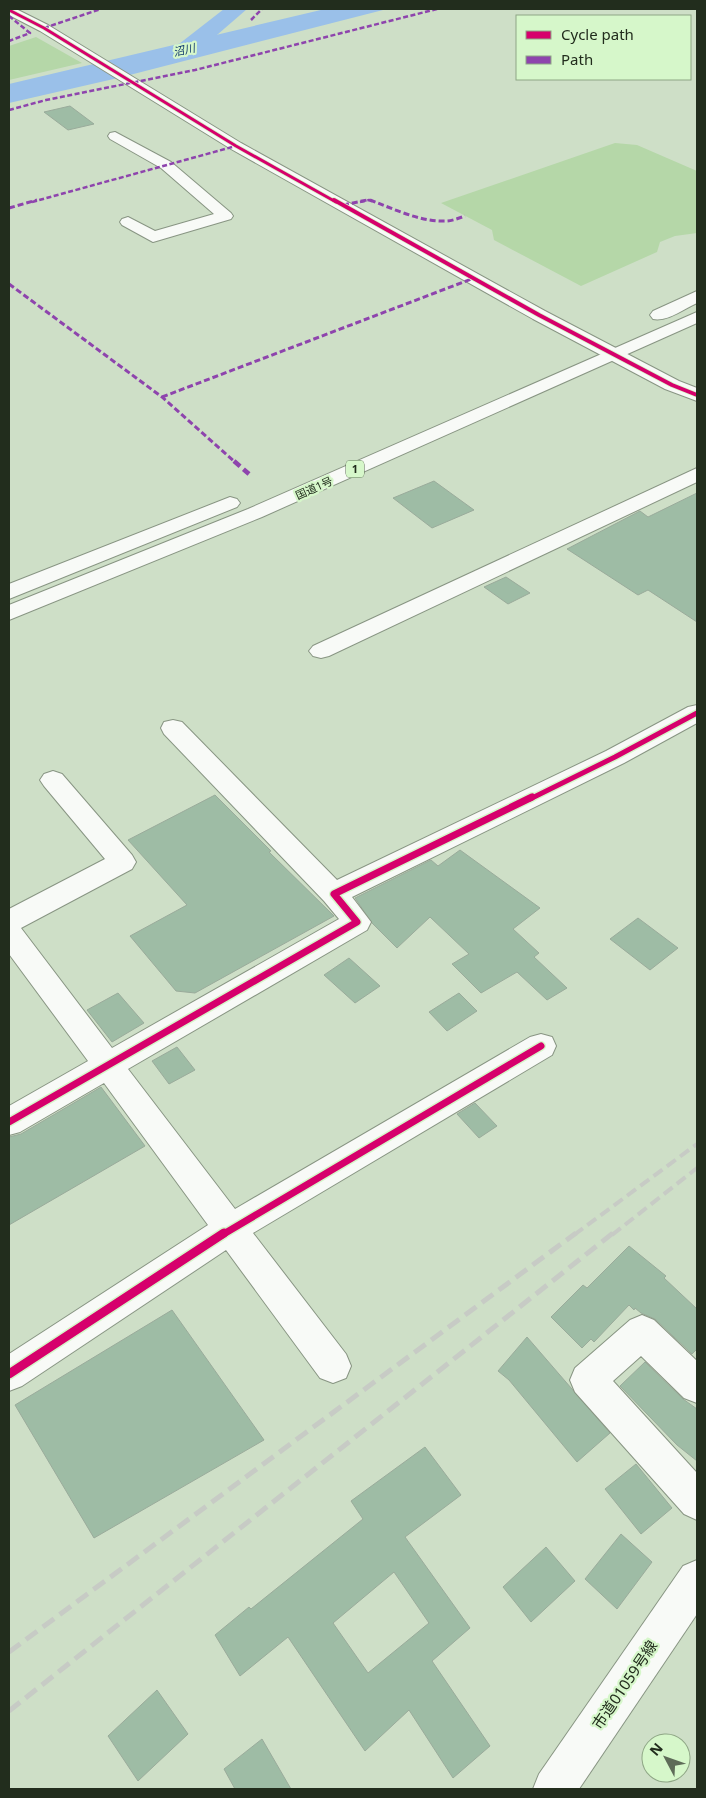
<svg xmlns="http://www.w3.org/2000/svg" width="706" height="1798" viewBox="0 0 706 1798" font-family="'Noto Sans','Noto Sans JP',sans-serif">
<rect width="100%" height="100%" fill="#cedfc7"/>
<path fill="#b5d7a8" d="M 36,37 L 82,63 L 9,80 L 9,46 Z
M 615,143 L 637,145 L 697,171 L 697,233 L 675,236 L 660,242 L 657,252 L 581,286 L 494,240 L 492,230 L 441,203 Z"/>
<path fill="#9ac0e9" d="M 325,9 L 387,9 L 118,78 L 9,103 L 9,84 Z"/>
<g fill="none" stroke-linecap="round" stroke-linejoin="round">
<path fill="#9ac0e9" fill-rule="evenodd" d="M 224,9 L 247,9 L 195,54 L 187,56 L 179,54 L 176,49 L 179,44 Z"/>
</g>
<path fill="#9ebca5" stroke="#9aab9b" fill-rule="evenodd" d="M 70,106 L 94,124 L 68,130 L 44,112 Z
M 434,481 L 474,510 L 432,528 L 393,498 Z
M 697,493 L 697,622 L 648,590 L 638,595 L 567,549 L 640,511 L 648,517 Z
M 506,577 L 530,593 L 508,604 L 484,587 Z
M 215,795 L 271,851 L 269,852 L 334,916 L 195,993 L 176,991 L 130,936 L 187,905 L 128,840 Z
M 460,850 L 540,908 L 513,929 L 539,953 L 534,957 L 567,988 L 547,1000 L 517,972 L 481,993 L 452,964 L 469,954 L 430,917 L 397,948 L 372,923 L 355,898 L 431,860 L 438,866 Z
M 638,918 L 678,948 L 650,970 L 610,939 Z
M 349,958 L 380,986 L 355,1003 L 324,975 Z
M 118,993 L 144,1023 L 112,1042 L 87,1010 Z
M 459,993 L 477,1011 L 447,1031 L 429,1012 Z
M 177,1047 L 195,1070 L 169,1084 L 152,1061 Z
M 101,1087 L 145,1146 L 9,1225 L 9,1137 L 21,1134 Z
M 475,1103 L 497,1126 L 479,1138 L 457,1114 Z
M 629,1246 L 666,1276 L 664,1278 L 697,1309 L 697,1349 L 692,1354 L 655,1319 L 641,1313 L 635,1308 L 634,1310 L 629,1305 L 594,1342 L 591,1339 L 582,1348 L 551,1317 L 583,1285 L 587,1288 Z
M 172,1310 L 264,1440 L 94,1538 L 15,1405 Z
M 527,1337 L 610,1433 L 577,1462 L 509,1380 L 498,1371 Z
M 645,1362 L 683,1399 L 697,1409 L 697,1461 L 677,1445 L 620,1386 Z
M 425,1447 L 461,1495 L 405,1537 L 470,1628 L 432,1661 L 490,1746 L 453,1778 L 409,1710 L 365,1751 L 288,1637 L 240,1676 L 215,1635 L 249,1607 L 251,1609 L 363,1519 L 351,1501 ZM 394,1572 L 429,1623 L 368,1673 L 333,1623 Z
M 636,1464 L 672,1508 L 641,1534 L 605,1489 Z
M 621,1534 L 652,1562 L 617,1609 L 585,1579 Z
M 546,1547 L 575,1581 L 531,1622 L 503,1587 Z
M 157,1690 L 188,1734 L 138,1781 L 108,1736 Z
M 262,1739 L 291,1789 L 235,1789 L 224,1769 Z"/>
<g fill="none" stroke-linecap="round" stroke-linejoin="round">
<defs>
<path id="minor" d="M 9,9 L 16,9 L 48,25 L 241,143 L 545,311 L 679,381 L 697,388 L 697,401 L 665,389 L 533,319 L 231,149 L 40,31 L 9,15 Z
M 115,132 L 171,162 L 231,213 L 233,216 L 231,219 L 153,242 L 122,225 L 120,222 L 122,219 L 128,217 L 155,231 L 214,214 L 161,168 L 110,139 L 108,136 L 110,133 Z
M 697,468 L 697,482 L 329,656 L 321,658 L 313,656 L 309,651 L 313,646 Z
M 697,705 L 697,723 L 624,763 L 352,897 L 371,922 L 367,930 L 128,1069 L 235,1209 L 530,1037 L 541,1034 L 552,1037 L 556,1046 L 552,1055 L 253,1233 L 346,1354 L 351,1366 L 346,1378 L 333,1383 L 320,1378 L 226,1250 L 22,1386 L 9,1391 L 9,1354 L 208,1225 L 104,1083 L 20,1132 L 9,1135 L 9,1106 L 88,1061 L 9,954 L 9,909 L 105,859 L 44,786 L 40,780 L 44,774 L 53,771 L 62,774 L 132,855 L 136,862 L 132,869 L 21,928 L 112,1048 L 339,919 L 324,901 L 164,734 L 161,728 L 164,722 L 173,720 L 182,722 L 337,880 L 606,751 L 688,707 Z
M 642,1315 L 654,1320 L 697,1361 L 697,1403 L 684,1398 L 641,1356 L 613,1381 L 697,1473 L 697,1520 L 684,1514 L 575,1392 L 570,1380 L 575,1368 L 630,1320 Z"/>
<path id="tertiary" d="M 697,1560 L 697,1614 L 579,1789 L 533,1789 L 539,1774 L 683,1566 Z"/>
<path id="trunk" d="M 697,291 L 697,303 C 684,309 667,322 653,319 L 650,315 L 653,311 Z
M 697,312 L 697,323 L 262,517 L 9,620 L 9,605 L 248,509 Z
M 230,497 L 237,499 L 240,503 L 237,507 L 9,599 L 9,584 Z"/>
</defs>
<use href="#minor" stroke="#889583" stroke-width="2"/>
<use href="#tertiary" stroke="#889583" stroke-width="2"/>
<use href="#trunk" stroke="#889583" stroke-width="2"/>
<use href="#minor" fill="#f8faf7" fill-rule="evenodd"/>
<use href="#tertiary" fill="#f8faf7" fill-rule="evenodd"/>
<use href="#trunk" fill="#f8faf7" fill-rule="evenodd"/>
<path stroke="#c7cbc5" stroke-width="4" stroke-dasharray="11 5.5" stroke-linecap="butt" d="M 574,1235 L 697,1144
M 612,1235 L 697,1168"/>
<path stroke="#c7cbc5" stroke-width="5" stroke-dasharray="14 7" stroke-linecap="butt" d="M 9,1652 L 576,1233
M 9,1711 L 613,1233"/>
<path stroke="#8e44ad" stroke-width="2.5" stroke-dasharray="5 2.5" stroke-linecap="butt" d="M 9,16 L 30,33 L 9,41
M 251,20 L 262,9
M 44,28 L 101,9
M 9,110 L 46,100 L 195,70 L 437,9
M 32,202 L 236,146
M 360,202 L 369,200 L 374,202"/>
<path stroke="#8e44ad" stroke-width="3" stroke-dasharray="6 3" stroke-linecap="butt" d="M 370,200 C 394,209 420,222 446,221 C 452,221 459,218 465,216
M 343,205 L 367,200
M 9,208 L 37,200
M 9,284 L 162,397 L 235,462
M 162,397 L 474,278"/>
<path stroke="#8e44ad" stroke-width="4.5" stroke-dasharray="8 4.5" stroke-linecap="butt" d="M 234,461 L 249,474"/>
<defs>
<path id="cycleway-far4" d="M 9,10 L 44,28 L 236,146 L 336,202"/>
<path id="cycleway-far3" d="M 334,200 L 539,315 L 672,385 L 697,395"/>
<path id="cycleway-far2" d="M 530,799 L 615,757 L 697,713"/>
<path id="cycleway-far1" d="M 9,1122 L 357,922 L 334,894 L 532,797
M 222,1235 L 541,1046"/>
<path id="cycleway" d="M 9,1374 L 224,1233"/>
</defs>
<use href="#cycleway-far4" stroke="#d6f7ca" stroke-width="4.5"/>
<use href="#cycleway-far3" stroke="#d6f7ca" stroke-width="5.5"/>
<use href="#cycleway-far2" stroke="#d6f7ca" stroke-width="8"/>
<use href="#cycleway-far1" stroke="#d6f7ca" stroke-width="10"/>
<use href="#cycleway" stroke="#d6f7ca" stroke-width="12"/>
<use href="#cycleway-far4" stroke="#d6006c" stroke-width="3"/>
<use href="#cycleway-far3" stroke="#d6006c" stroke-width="4"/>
<use href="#cycleway-far2" stroke="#d6006c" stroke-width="5"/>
<use href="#cycleway-far1" stroke="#d6006c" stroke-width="7"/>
<use href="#cycleway" stroke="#d6006c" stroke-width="9"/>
</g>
<g text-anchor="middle" stroke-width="4.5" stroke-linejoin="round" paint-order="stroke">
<g font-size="11" font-style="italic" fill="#0f376b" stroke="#d6f7ca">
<text transform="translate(184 50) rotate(-13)" y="4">沼川</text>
</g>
<rect fill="#d6f7ca" stroke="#586a51" stroke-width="1" x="346" y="460.5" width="18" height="17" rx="4"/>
<g font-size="11" font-weight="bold" fill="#222d1d">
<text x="355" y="473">1</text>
</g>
<g font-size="11" fill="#222d1d" stroke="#d6f7ca">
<text transform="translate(314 488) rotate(-24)" y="4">国道1号</text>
</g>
<g font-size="15" fill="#222d1d" stroke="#d6f7ca">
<text transform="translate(625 1685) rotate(-56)" y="5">市道01059号線</text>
</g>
</g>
<rect width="706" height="1798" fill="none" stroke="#222d1d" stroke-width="20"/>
<rect x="516" y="15" width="175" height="65" fill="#d6f7ca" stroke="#8ea685"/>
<rect x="526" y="31" width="25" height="8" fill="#d6006c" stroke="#8ea685"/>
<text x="561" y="40" font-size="15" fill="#222d1d">Cycle path</text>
<rect x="526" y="56" width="25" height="8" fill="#8e44ad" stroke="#8ea685"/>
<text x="561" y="65" font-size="15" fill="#222d1d">Path</text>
<g transform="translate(666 1758) rotate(311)"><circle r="24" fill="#d6f7ca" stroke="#8ea685"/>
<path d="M0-4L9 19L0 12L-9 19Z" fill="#5e6b58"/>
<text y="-8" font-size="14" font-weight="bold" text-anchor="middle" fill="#222d1d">N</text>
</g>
</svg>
